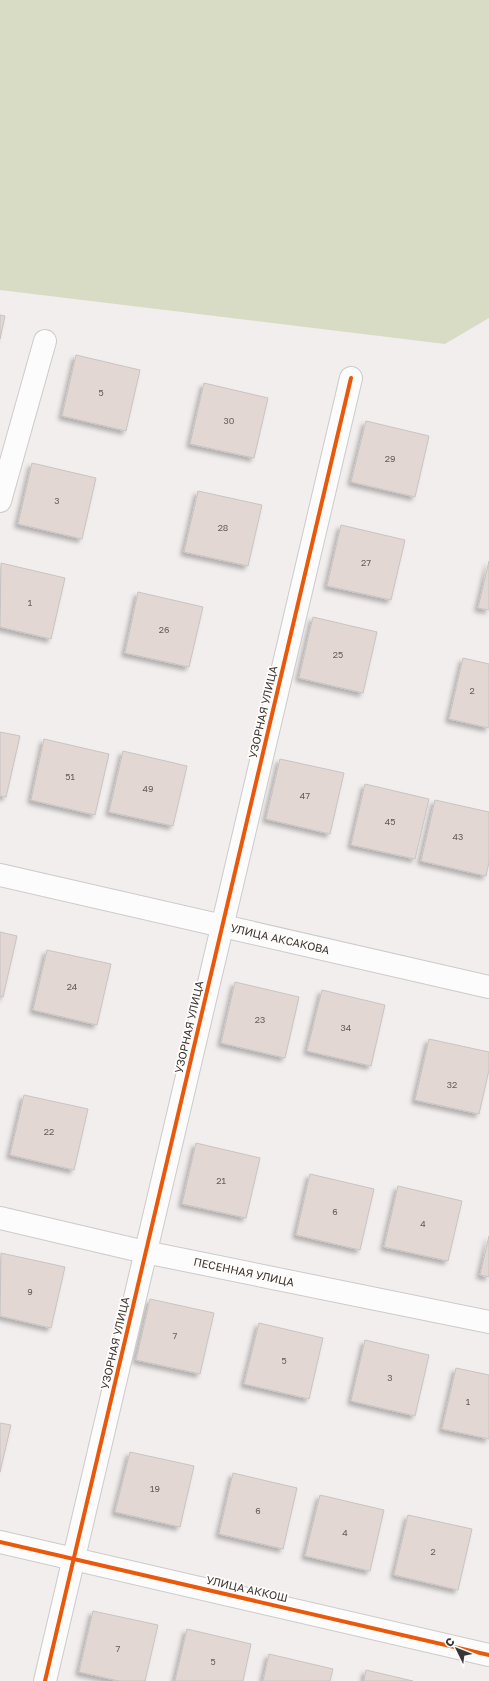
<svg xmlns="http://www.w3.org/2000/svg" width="489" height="1681" viewBox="0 0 489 1681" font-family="'Golos Text',sans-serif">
<defs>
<filter id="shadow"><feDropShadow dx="-3.5" dy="3.5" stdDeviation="2" flood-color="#0004"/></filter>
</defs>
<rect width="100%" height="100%" fill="#f2eeed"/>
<path fill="#d8dcc5" d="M 0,0 L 489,0 L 489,318 L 445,344 L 0,290 Z"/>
<path fill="#e3d7d3" stroke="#c7c4c3" filter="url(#shadow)" d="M 0,315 L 5,316 L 0,339 Z
M 76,355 L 140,370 L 126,431 L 62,416 Z
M 204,383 L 268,398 L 254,458 L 190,444 Z
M 366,421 L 429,436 L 415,497 L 351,482 Z
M 32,463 L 96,478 L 82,539 L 18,524 Z
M 198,491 L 262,505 L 248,566 L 184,552 Z
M 341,525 L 405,540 L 391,600 L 327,586 Z
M 489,561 L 489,610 L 478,608 Z
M 1,563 L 65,578 L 51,639 L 0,627 Z
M 138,592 L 203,607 L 189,667 L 125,653 Z
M 313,617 L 377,632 L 363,693 L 299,678 Z
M 463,658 L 489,664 L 489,728 L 449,719 Z
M 0,732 L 20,736 L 6,797 L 0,796 Z
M 44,739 L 109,754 L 95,815 L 31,800 Z
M 123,751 L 187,766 L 173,826 L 109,812 Z
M 280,759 L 344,773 L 330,834 L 266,819 Z
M 365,784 L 429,799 L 415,859 L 351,845 Z
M 435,800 L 489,812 L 489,862 L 486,876 L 421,861 Z
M 0,932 L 17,936 L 3,997 L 0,996 Z
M 47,950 L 111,964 L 97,1025 L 33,1010 Z
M 235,982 L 299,997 L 285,1058 L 221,1043 Z
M 322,990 L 385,1005 L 371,1066 L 307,1051 Z
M 429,1039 L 489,1052 L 489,1070 L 479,1114 L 415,1100 Z
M 24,1095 L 88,1109 L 74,1170 L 10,1155 Z
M 196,1143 L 260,1158 L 246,1218 L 182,1204 Z
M 310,1174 L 374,1189 L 360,1250 L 296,1235 Z
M 398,1186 L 462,1201 L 448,1261 L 384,1247 Z
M 489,1236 L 489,1277 L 480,1275 Z
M 1,1253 L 65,1267 L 51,1328 L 0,1316 Z
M 150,1299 L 214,1313 L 200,1374 L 136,1360 Z
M 259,1323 L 323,1338 L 309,1399 L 244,1384 Z
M 365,1340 L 429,1355 L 415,1416 L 351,1401 Z
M 456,1368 L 489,1375 L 489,1439 L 442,1429 Z
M 0,1423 L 11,1425 L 0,1472 Z
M 130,1452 L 194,1466 L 180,1527 L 115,1512 Z
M 233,1473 L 297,1488 L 283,1549 L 219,1534 Z
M 320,1495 L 384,1510 L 370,1571 L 305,1556 Z
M 408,1515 L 472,1529 L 458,1590 L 394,1575 Z
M 93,1611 L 158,1625 L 145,1681 L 119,1681 L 79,1672 Z
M 187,1629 L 251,1644 L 243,1681 L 175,1681 Z
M 269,1654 L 333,1669 L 330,1681 L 263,1681 Z
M 366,1670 L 413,1681 L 364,1681 Z"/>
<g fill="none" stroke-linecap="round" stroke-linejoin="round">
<defs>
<path id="minor" d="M 0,501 L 45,341
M 0,875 L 489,987
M 0,1218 L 145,1252 L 489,1322
M 0,1542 L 489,1655
M 45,1681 L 351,378"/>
</defs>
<use href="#minor" stroke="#cdcac9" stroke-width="24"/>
<use href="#minor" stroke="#fdfcfc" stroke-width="22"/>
<defs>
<path id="cycleway" d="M 0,1542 L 489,1655
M 45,1681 L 351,378"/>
</defs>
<use href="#cycleway" stroke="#fffcfa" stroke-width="6"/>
<use href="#cycleway" stroke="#e8590c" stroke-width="4"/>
</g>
<g text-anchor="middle" stroke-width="3.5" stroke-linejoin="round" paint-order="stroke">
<g font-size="9" fill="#645e5c">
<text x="101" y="396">5</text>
<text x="229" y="424">30</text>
<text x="390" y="462">29</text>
<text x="57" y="504">3</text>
<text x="223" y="531">28</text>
<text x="366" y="566">27</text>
<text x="30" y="606">1</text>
<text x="164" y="633">26</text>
<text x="338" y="658">25</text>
<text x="472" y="694">2</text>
<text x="70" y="780">51</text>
<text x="148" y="792">49</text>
<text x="305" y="799">47</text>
<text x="390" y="825">45</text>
<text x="458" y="840">43</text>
<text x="72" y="990">24</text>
<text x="260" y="1023">23</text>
<text x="346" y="1031">34</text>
<text x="452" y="1088">32</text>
<text x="49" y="1135">22</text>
<text x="221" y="1184">21</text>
<text x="335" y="1215">6</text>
<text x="423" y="1227">4</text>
<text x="30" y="1295">9</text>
<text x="175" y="1339">7</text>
<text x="284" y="1364">5</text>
<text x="390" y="1381">3</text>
<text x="468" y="1405">1</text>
<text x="155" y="1492">19</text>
<text x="258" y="1514">6</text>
<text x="345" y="1536">4</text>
<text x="433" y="1555">2</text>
<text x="118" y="1652">7</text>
<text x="213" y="1665">5</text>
</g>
<g font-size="11" fill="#3a3635" stroke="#fffcfa">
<text transform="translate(263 712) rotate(-77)" y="4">УЗОРНАЯ УЛИЦА</text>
<text transform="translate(280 939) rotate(13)" y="4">УЛИЦА АКСАКОВА</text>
<text transform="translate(189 1027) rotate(-77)" y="4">УЗОРНАЯ УЛИЦА</text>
<text transform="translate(244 1272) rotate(12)" y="4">ПЕСЕННАЯ УЛИЦА</text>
<text transform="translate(115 1343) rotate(-77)" y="4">УЗОРНАЯ УЛИЦА</text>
<text transform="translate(247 1589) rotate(13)" y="4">УЛИЦА АККОШ</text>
</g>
</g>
<g transform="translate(457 1649) rotate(313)" stroke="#fffcfa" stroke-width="3" paint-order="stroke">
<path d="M0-3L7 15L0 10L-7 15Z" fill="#3a3635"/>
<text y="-6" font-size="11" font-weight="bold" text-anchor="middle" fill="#3a3635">С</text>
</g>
</svg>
